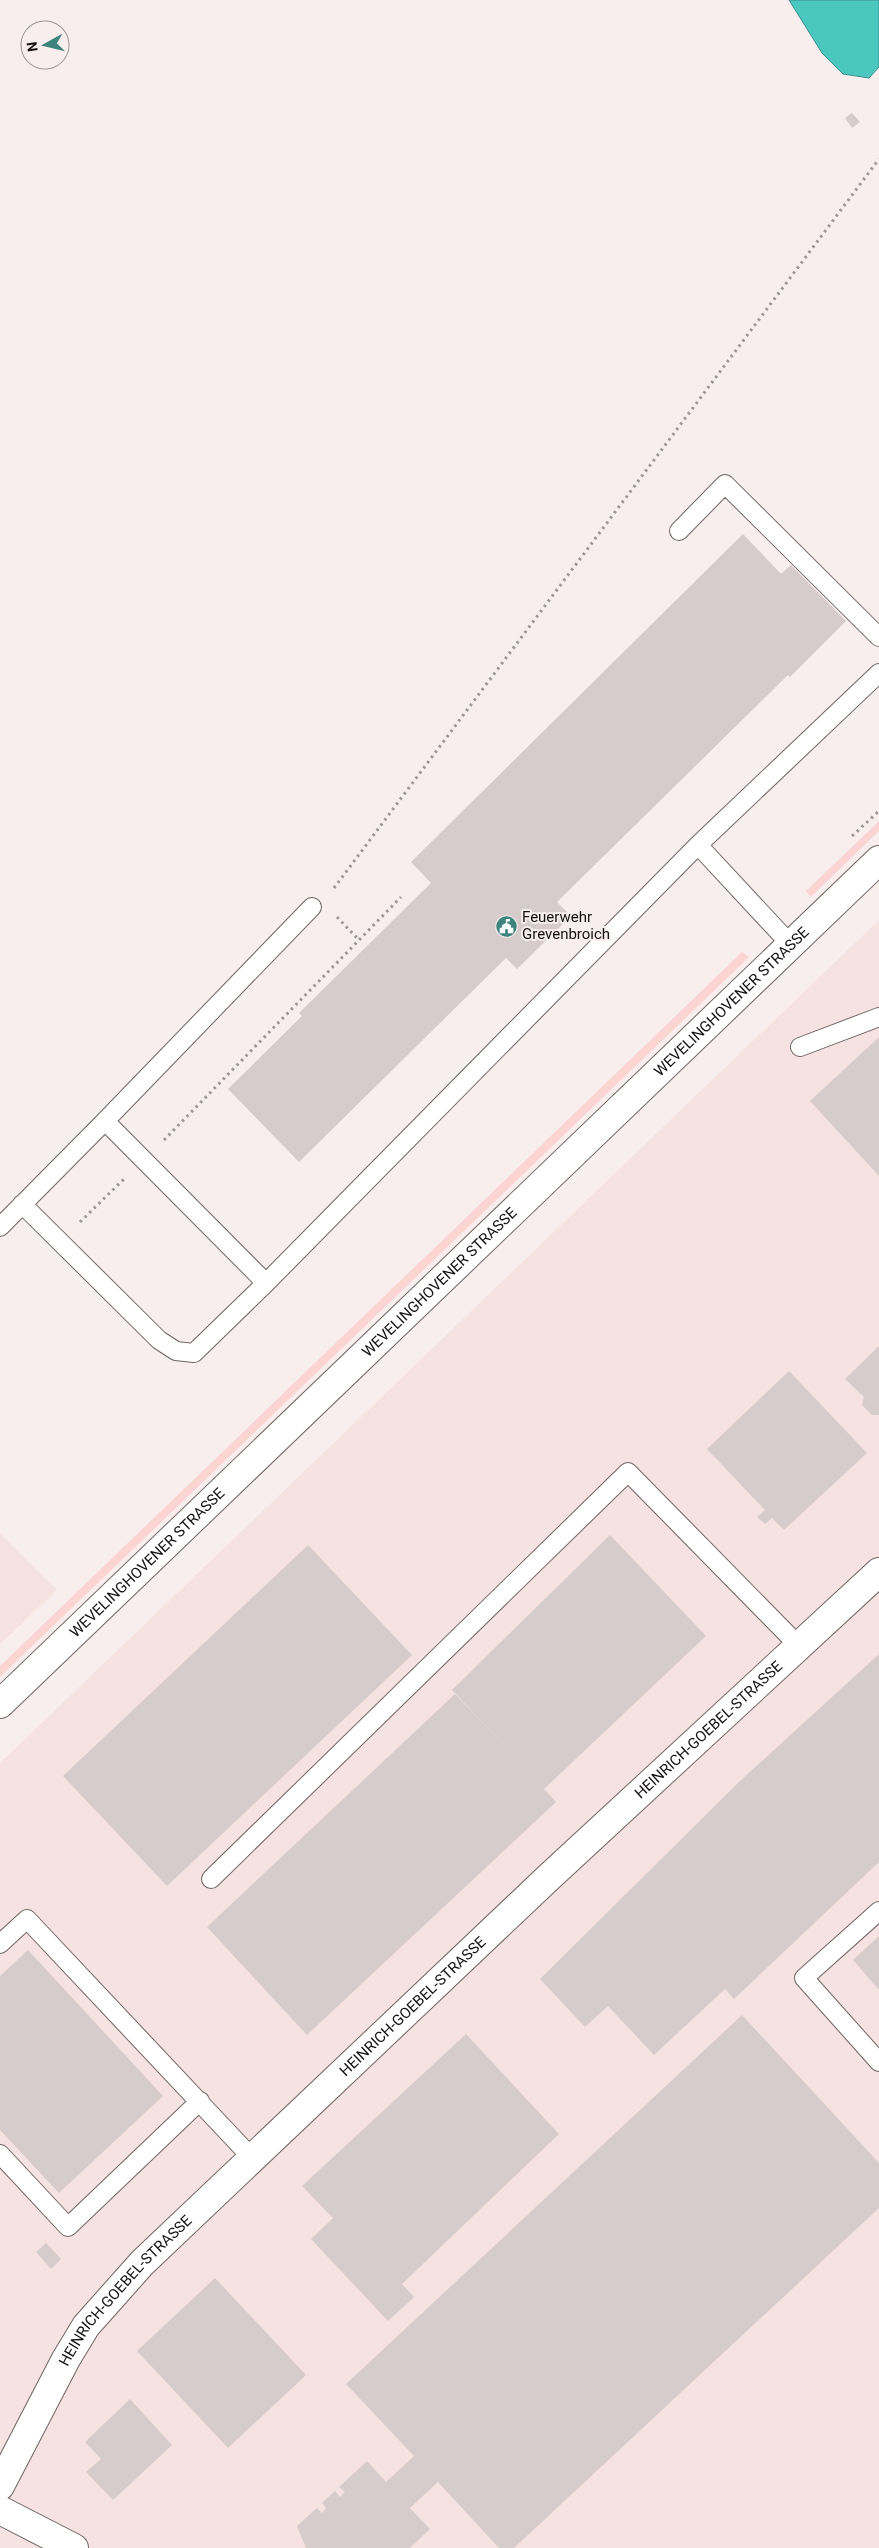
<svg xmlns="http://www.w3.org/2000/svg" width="879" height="2548" viewBox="0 0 879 2548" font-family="Roboto,sans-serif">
<rect width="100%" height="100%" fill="#f8eeed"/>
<path fill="#f6e2e1" d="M 879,920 L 879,2548 L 0,2548 L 0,1763 Z
M 0,1533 L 57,1590 L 0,1644 Z"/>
<path fill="#fcd4d2" d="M 879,821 L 879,831 L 811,897 L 806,891 Z
M 742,952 L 749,957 L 0,1677 L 0,1666 Z"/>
<path fill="#4ac7bf" stroke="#3a908b" d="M 789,0 L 879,0 L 879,67 L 869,78 L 843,74 L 822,53 Z"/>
<path fill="#d7cccc" d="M 852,113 L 860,122 L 852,128 L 845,118 Z
M 743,534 L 781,574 L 791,565 L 846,621 L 790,677 L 788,675 L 557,902 L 571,916 L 517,969 L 506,958 L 299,1162 L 228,1089 L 302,1016 L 299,1013 L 431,883 L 411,862 Z
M 879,1037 L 879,1176 L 810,1101 Z
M 879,1346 L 879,1415 L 872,1415 L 862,1405 L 864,1397 L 845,1379 Z
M 789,1371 L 867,1453 L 784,1530 L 772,1518 L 765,1524 L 757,1517 L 765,1510 L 707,1449 Z
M 610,1535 L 706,1636 L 544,1789 L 556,1802 L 307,2035 L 207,1927 L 455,1694 L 519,1761 L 452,1690 Z
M 308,1545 L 412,1655 L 167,1886 L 63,1776 Z
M 879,1654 L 879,1862 L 734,1999 L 725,1989 L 654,2055 L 608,2006 L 585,2027 L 540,1979 L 740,1781 Z
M 879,1936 L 879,1990 L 853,1960 Z
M 28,1950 L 163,2096 L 59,2193 L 0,2130 L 0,1976 Z
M 742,2015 L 879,2163 L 879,2208 L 514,2548 L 499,2548 L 438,2482 L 410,2508 L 430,2529 L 410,2548 L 306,2548 L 297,2526 L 317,2508 L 322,2513 L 326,2508 L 322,2503 L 335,2491 L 340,2497 L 345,2492 L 339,2487 L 367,2461 L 386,2482 L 414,2456 L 346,2384 Z
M 466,2034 L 559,2134 L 402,2284 L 414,2297 L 388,2321 L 311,2239 L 333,2218 L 302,2186 Z
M 46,2243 L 61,2259 L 51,2269 L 36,2252 Z
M 215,2278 L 306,2375 L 228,2448 L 137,2351 Z
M 130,2399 L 172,2445 L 113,2500 L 86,2472 L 101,2459 L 85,2442 Z"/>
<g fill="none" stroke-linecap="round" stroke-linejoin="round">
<defs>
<path id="service" d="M 679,531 L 725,484 L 879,637
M 698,845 L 791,945
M 800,1047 L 879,1017
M 105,1121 L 312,907
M 22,1204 L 159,1340 L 176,1351 L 194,1353 L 266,1283
M 0,1227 L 105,1121 L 266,1283 L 698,845 L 879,673
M 211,1879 L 628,1472 L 798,1645
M 879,1911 L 804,1978 L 879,2062
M 0,1944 L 27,1919 L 252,2158
M 0,2154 L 68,2227 L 200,2101"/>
<g id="minor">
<path id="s1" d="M 0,2486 L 66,2359 L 86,2326 L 142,2263 L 548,1878 L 879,1572"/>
<path d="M 0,2510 L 74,2548"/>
</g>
<g id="tertiary">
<path id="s2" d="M 0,1704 L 879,860"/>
</g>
</defs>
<use href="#service" stroke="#6d6463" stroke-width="20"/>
<use href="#minor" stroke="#6d6463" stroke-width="30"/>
<use href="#tertiary" stroke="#6d6463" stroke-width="30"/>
<path stroke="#9e9796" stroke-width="3" stroke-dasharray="2.5 4" stroke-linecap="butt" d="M 852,836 L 879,811
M 334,888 L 879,159
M 337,917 L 359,940
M 164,1140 L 401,897
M 80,1222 L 124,1179"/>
<use href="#service" stroke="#fff" stroke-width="18"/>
<use href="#minor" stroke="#fff" stroke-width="28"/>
<use href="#tertiary" stroke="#fff" stroke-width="28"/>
</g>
<defs>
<symbol id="civic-disc" viewBox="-11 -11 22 22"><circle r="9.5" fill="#3d847f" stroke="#f8eeed"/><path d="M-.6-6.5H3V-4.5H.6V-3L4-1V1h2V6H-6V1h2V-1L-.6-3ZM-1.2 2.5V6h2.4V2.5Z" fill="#fff"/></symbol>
</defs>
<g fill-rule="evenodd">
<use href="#civic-disc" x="494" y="914" width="25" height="25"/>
</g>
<g text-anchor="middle" stroke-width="4" stroke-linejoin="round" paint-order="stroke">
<g font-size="15" fill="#141111" stroke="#f8eeed" text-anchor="start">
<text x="522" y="922">Feuerwehr<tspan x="522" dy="17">Grevenbroich</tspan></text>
</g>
<g font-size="15" fill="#141111" stroke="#f8eeed">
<text dy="5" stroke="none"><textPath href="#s2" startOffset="1014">WEVELINGHOVENER STRASSE</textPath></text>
<text dy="5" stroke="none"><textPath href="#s2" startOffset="609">WEVELINGHOVENER STRASSE</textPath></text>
<text dy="5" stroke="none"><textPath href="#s2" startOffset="204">WEVELINGHOVENER STRASSE</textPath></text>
<text dy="5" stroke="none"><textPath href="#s1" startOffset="1044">HEINRICH-GOEBEL-STRASSE</textPath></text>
<text dy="5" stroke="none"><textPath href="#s1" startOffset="639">HEINRICH-GOEBEL-STRASSE</textPath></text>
<text dy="5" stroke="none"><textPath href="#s1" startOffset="234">HEINRICH-GOEBEL-STRASSE</textPath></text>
</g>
</g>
<g transform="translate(45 45) rotate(262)"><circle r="24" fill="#f8eeed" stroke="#9d9695"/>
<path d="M0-4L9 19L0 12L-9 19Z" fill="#3d847f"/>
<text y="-8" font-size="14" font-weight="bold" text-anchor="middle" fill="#141111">N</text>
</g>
</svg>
